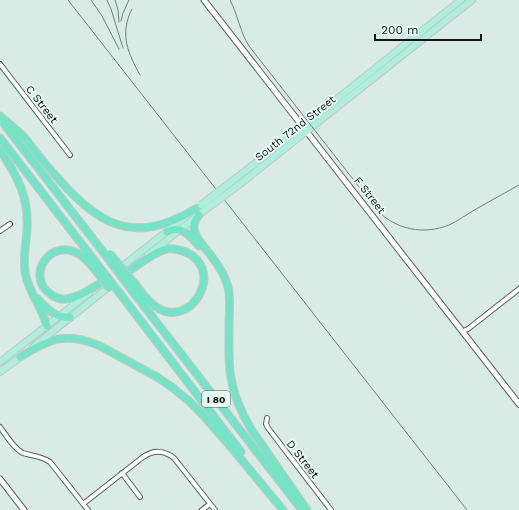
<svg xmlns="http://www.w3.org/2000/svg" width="519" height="510" viewBox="0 0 519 510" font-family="'Work Sans',sans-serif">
<rect width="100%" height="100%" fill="#daeae4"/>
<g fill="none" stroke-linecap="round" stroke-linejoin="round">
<defs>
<path id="minor" d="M 0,64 L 70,155
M 0,231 L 10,224
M 463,331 L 468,329 L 519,289
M 267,418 L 266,424 L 268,428 L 331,510
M 0,427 C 6,435 14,449 23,453 C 32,456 42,456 50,462 L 88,510
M 122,473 L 140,497
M 83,504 L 143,457 C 153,450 164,450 174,458 L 215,510
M 202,510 L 210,504"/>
<path id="tertiary" d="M 204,0 L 519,404
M 0,479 L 24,510"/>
<path id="primary" d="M 236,178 C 312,120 386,59 461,0
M 240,184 C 318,123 394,61 472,0
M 148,255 L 205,210
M 124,265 L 189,214
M 33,347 L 105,290
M 0,362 L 89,293
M 0,372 L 23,355"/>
<path id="motorway" d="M 0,116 C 7,122 14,128 21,134 C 29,142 35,152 42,160 C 89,215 124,253 197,208
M 4,124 L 107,257
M 0,138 L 97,264
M 0,150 C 18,177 29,197 27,230 C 26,244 23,258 25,272 C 28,292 42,307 47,326
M 199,215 C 197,218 194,221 194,226 C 193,237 206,248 212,257 C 219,266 225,275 228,287 C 231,299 229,313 229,326 C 229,343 228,361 231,378 C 234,396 242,414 251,429 L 307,510
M 167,232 C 181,224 190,236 199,246
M 93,267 C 88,262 84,256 77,253 C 51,239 26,274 49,293 C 54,297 60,300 66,299 C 78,298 89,290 99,284
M 130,270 C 141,263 154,252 167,249 C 174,248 181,250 188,253 C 225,273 190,330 156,307 C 147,301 141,292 135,284
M 130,288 L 302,510
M 121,295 L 241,452
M 37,298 C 46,308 56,319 70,317
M 20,357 C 49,339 66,331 100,346 L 157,377 L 173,388 L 189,401 L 203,415 L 230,446 L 283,510"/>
</defs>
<use href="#minor" stroke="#55635e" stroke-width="6"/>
<use href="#tertiary" stroke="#55635e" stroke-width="7"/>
<use href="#primary" stroke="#c6c7c7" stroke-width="8"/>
<use href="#motorway" stroke="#c6c7c7" stroke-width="9"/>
<use href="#minor" stroke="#fff" stroke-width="4"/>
<use href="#tertiary" stroke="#fff" stroke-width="5"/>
<use href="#primary" stroke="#adeedd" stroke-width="6"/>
<use href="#motorway" stroke="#77e3c6" stroke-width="7"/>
<path stroke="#75807c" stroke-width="1" d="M 68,0 L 467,510
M 91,0 L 102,16 L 119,49
M 107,0 L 111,9 L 123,48
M 115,0 L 118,10 L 119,22
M 230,0 C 238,15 240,32 249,46 L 377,210 C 396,230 424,235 449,225 C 458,221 467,214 476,209 C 490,201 505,193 519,185
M 132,9 C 119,34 128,53 140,75
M 121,21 L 123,13 L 129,0"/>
<defs>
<path id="primary-bridge" d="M 201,205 L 236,178
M 205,210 L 240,184"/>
<path id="motorway-bridge" d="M 110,254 L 135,284
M 107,257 L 130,288
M 97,264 L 121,295
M 93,267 L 109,288"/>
</defs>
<use href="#primary-bridge" stroke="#c6c7c7" stroke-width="8" stroke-linecap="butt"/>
<use href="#motorway-bridge" stroke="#c6c7c7" stroke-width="9" stroke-linecap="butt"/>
<use href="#primary-bridge" stroke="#adeedd" stroke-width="6"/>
<use href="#motorway-bridge" stroke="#77e3c6" stroke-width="7"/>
</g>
<g text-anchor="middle" stroke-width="4" stroke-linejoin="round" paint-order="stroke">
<rect fill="#e7f7f2" stroke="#515a57" stroke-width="1" x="202" y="391" width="28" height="16" rx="3"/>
<g font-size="10" font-weight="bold" fill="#111615">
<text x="216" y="403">I 80</text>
</g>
<g font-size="11" fill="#111615" stroke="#e7f7f2">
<text transform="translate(42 104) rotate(52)" y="4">C Street</text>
<text transform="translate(295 128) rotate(-38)" y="4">South 72nd Street</text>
<text transform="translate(370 195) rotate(52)" y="4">F Street</text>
<text transform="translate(303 459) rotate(52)" y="4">D Street</text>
</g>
</g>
<path d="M375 34v6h106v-6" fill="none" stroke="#111615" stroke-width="2"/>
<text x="381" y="34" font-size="12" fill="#111615" stroke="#e7f7f2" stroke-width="3" paint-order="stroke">200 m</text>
</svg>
